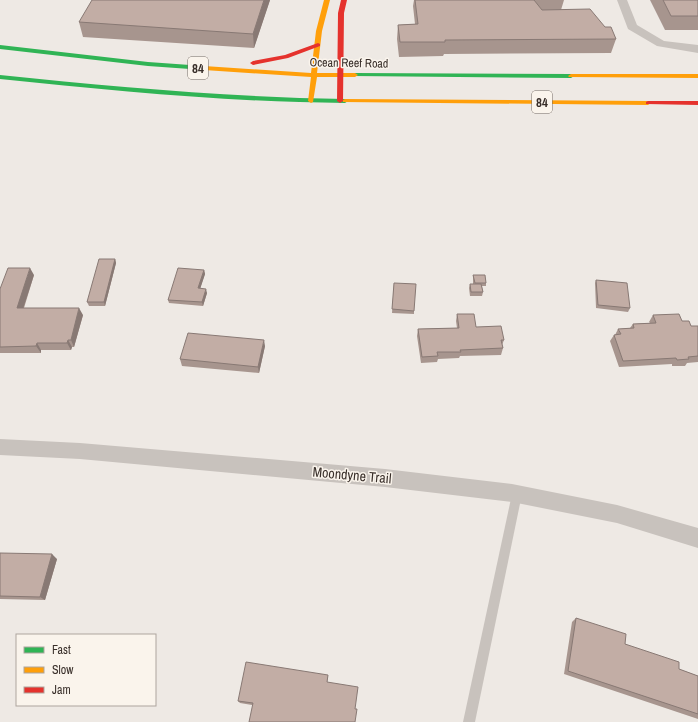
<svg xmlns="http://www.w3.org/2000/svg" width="698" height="722" viewBox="0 0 698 722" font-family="'Archivo Narrow',sans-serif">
<rect width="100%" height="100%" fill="#eee9e4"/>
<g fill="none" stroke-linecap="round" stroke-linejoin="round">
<path fill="#c8c2bd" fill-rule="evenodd" d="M 517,489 L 521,491 L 522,494 L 475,722 L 463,722 L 512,494 L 513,491 Z"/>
<path fill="#c8c2bd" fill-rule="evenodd" d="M 617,0 L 627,0 L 637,25 L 664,41 L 698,45 L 698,53 L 657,46 L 628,29 Z
M 0,439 L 80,443 L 385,469 L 512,484 L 617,505 L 698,528 L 698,548 L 617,523 L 512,502 L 385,487 L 80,459 L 0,455 Z"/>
<path fill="#30b455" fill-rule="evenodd" d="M 0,45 L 148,62 L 204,66 L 207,68 L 204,70 L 148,66 L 0,49 Z
M 355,73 L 571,74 L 574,76 L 571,78 L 353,76 L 352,75 Z
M 0,75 C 115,87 229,97 345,99 L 348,101 L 345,103 C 229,102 115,91 0,79 Z"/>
<path fill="#ff9f0a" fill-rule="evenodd" d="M 324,0 L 330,0 L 322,31 L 317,73 L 355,73 L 358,75 L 355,77 L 317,77 L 313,102 L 311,103 L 308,101 L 311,77 L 204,70 L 201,68 L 204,66 L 311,73 L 316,31 Z
M 571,74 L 698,74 L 698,78 L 569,77 L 568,76 Z
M 345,99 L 648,101 L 651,103 L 648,105 L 343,102 L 343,100 Z"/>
<path fill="#e5322d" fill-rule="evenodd" d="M 341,0 L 347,0 L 344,13 L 343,101 L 340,103 L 337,101 L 338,13 Z
M 318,43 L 320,44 L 320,46 L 288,58 L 253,65 L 250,63 L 253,61 L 285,55 Z
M 648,101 L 698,101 L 698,105 L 646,104 L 646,102 Z"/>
</g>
<path fill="#a7958e" d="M 270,0 L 254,48 L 83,37 L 79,22 Z
M 414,0 L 564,0 L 561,10 L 616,39 L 611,53 L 444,54 L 443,56 L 399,57 L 397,39 L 398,25 L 415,24 L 413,6 Z
M 650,0 L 698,0 L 698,30 L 665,30 Z
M 115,259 L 116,263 L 105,306 L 89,306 L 87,302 Z
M 204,270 L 205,274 L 200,289 L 207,293 L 203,306 L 169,303 L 168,300 Z
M 34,275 L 24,308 L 83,315 L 74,347 L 72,347 L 71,350 L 41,350 L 41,353 L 0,353 L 0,289 Z
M 473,275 L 486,283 L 486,286 L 482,286 L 483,292 L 482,296 L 470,296 L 469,288 L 470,284 L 473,284 Z
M 596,280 L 630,308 L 628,312 L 596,308 L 595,283 Z
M 394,283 L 414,311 L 414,314 L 392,313 Z
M 457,314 L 476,327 L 504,340 L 502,345 L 503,348 L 501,355 L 460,356 L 459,358 L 438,359 L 437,362 L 421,363 L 417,336 L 418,329 L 457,328 L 456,321 Z
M 653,315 L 682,321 L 691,326 L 698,326 L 698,362 L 687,363 L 685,366 L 672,366 L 672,364 L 619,367 L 610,341 L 614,335 L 615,335 L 618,329 L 630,328 L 633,324 L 650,323 L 649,322 Z
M 265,346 L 259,373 L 182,366 L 180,359 Z
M 0,553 L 57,559 L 45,600 L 0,599 Z
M 576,618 L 625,644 L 679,669 L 698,676 L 698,719 L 564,674 L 572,622 Z
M 328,675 L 328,678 L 327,682 L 252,705 L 240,703 L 238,701 Z"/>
<path fill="#887974" d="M 264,0 L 270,0 L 254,48 L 253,34 Z
M 115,259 L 116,263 L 105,306 L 104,302 Z
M 30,268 L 34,275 L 21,315 L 17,308 Z
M 204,270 L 205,274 L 199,292 L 198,288 Z
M 206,289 L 207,293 L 203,306 L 202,302 Z
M 79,308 L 83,315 L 74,347 L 71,340 Z
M 68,340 L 72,347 L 71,350 L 67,343 Z
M 264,340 L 265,346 L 259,373 L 258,367 Z
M 37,343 L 41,350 L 41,353 L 36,346 Z
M 52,554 L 57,559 L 45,600 L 40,597 Z"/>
<path fill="#c2ada5" stroke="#887974" d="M 92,0 L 264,0 L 253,34 L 79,22 Z
M 415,0 L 534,0 L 542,10 L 590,9 L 605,27 L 611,27 L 616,39 L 445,40 L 445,42 L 400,42 L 398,25 L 418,24 Z
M 663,0 L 698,0 L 698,16 L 671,16 Z
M 99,259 L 115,259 L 104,302 L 87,302 Z
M 8,268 L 30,268 L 17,308 L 79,308 L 71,340 L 68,340 L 67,343 L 37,343 L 36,346 L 0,347 L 0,289 Z
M 178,268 L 204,270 L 198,288 L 206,289 L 202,302 L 168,300 Z
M 473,275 L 485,275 L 486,283 L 475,283 Z
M 596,280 L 627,283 L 630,308 L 598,305 Z
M 394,283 L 416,284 L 414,311 L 392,309 Z
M 470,284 L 481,284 L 483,292 L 471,292 Z
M 457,314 L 474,314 L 476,327 L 501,326 L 504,340 L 501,340 L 503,348 L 460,350 L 461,352 L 437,352 L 438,356 L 422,357 L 418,329 L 459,328 Z
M 679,314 L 682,321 L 689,321 L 691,326 L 698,326 L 698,356 L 688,357 L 689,359 L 677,360 L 676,358 L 623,361 L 614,335 L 621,334 L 618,329 L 634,328 L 633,324 L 656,323 L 653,315 Z
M 188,333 L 264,340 L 258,367 L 180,359 Z
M 0,553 L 52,554 L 40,597 L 0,596 Z
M 576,618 L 626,634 L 625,644 L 679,662 L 679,669 L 698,676 L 698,714 L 568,671 Z
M 246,662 L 328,675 L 327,682 L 358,687 L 355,709 L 357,709 L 355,722 L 249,722 L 253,703 L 238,701 Z"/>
<g text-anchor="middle" stroke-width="3" stroke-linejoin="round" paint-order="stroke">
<g font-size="12" fill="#392f2a" stroke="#faf4ec">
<text transform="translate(349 63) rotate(1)" y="4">Ocean Reef Road</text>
</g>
<g fill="#faf4ec" stroke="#736a64" stroke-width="1">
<rect x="188" y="57" width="20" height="22" rx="3"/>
<rect x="532" y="91" width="20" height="22" rx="3"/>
</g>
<g font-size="13" font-weight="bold" fill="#392f2a">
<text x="198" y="73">84</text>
<text x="542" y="107">84</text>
</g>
<g font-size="14" fill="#392f2a" stroke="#faf4ec">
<text transform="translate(352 475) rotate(5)" y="5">Moondyne Trail</text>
</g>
</g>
<rect x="16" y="634" width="140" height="72" fill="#faf4ec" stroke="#ada59e"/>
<rect x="24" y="647" width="20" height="6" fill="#30b455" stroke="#ada59e"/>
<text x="52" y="654" font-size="12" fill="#392f2a">Fast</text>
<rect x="24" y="667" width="20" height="6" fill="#ff9f0a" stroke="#ada59e"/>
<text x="52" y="674" font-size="12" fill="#392f2a">Slow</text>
<rect x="24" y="687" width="20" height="6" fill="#e5322d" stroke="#ada59e"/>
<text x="52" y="694" font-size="12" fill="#392f2a">Jam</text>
</svg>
